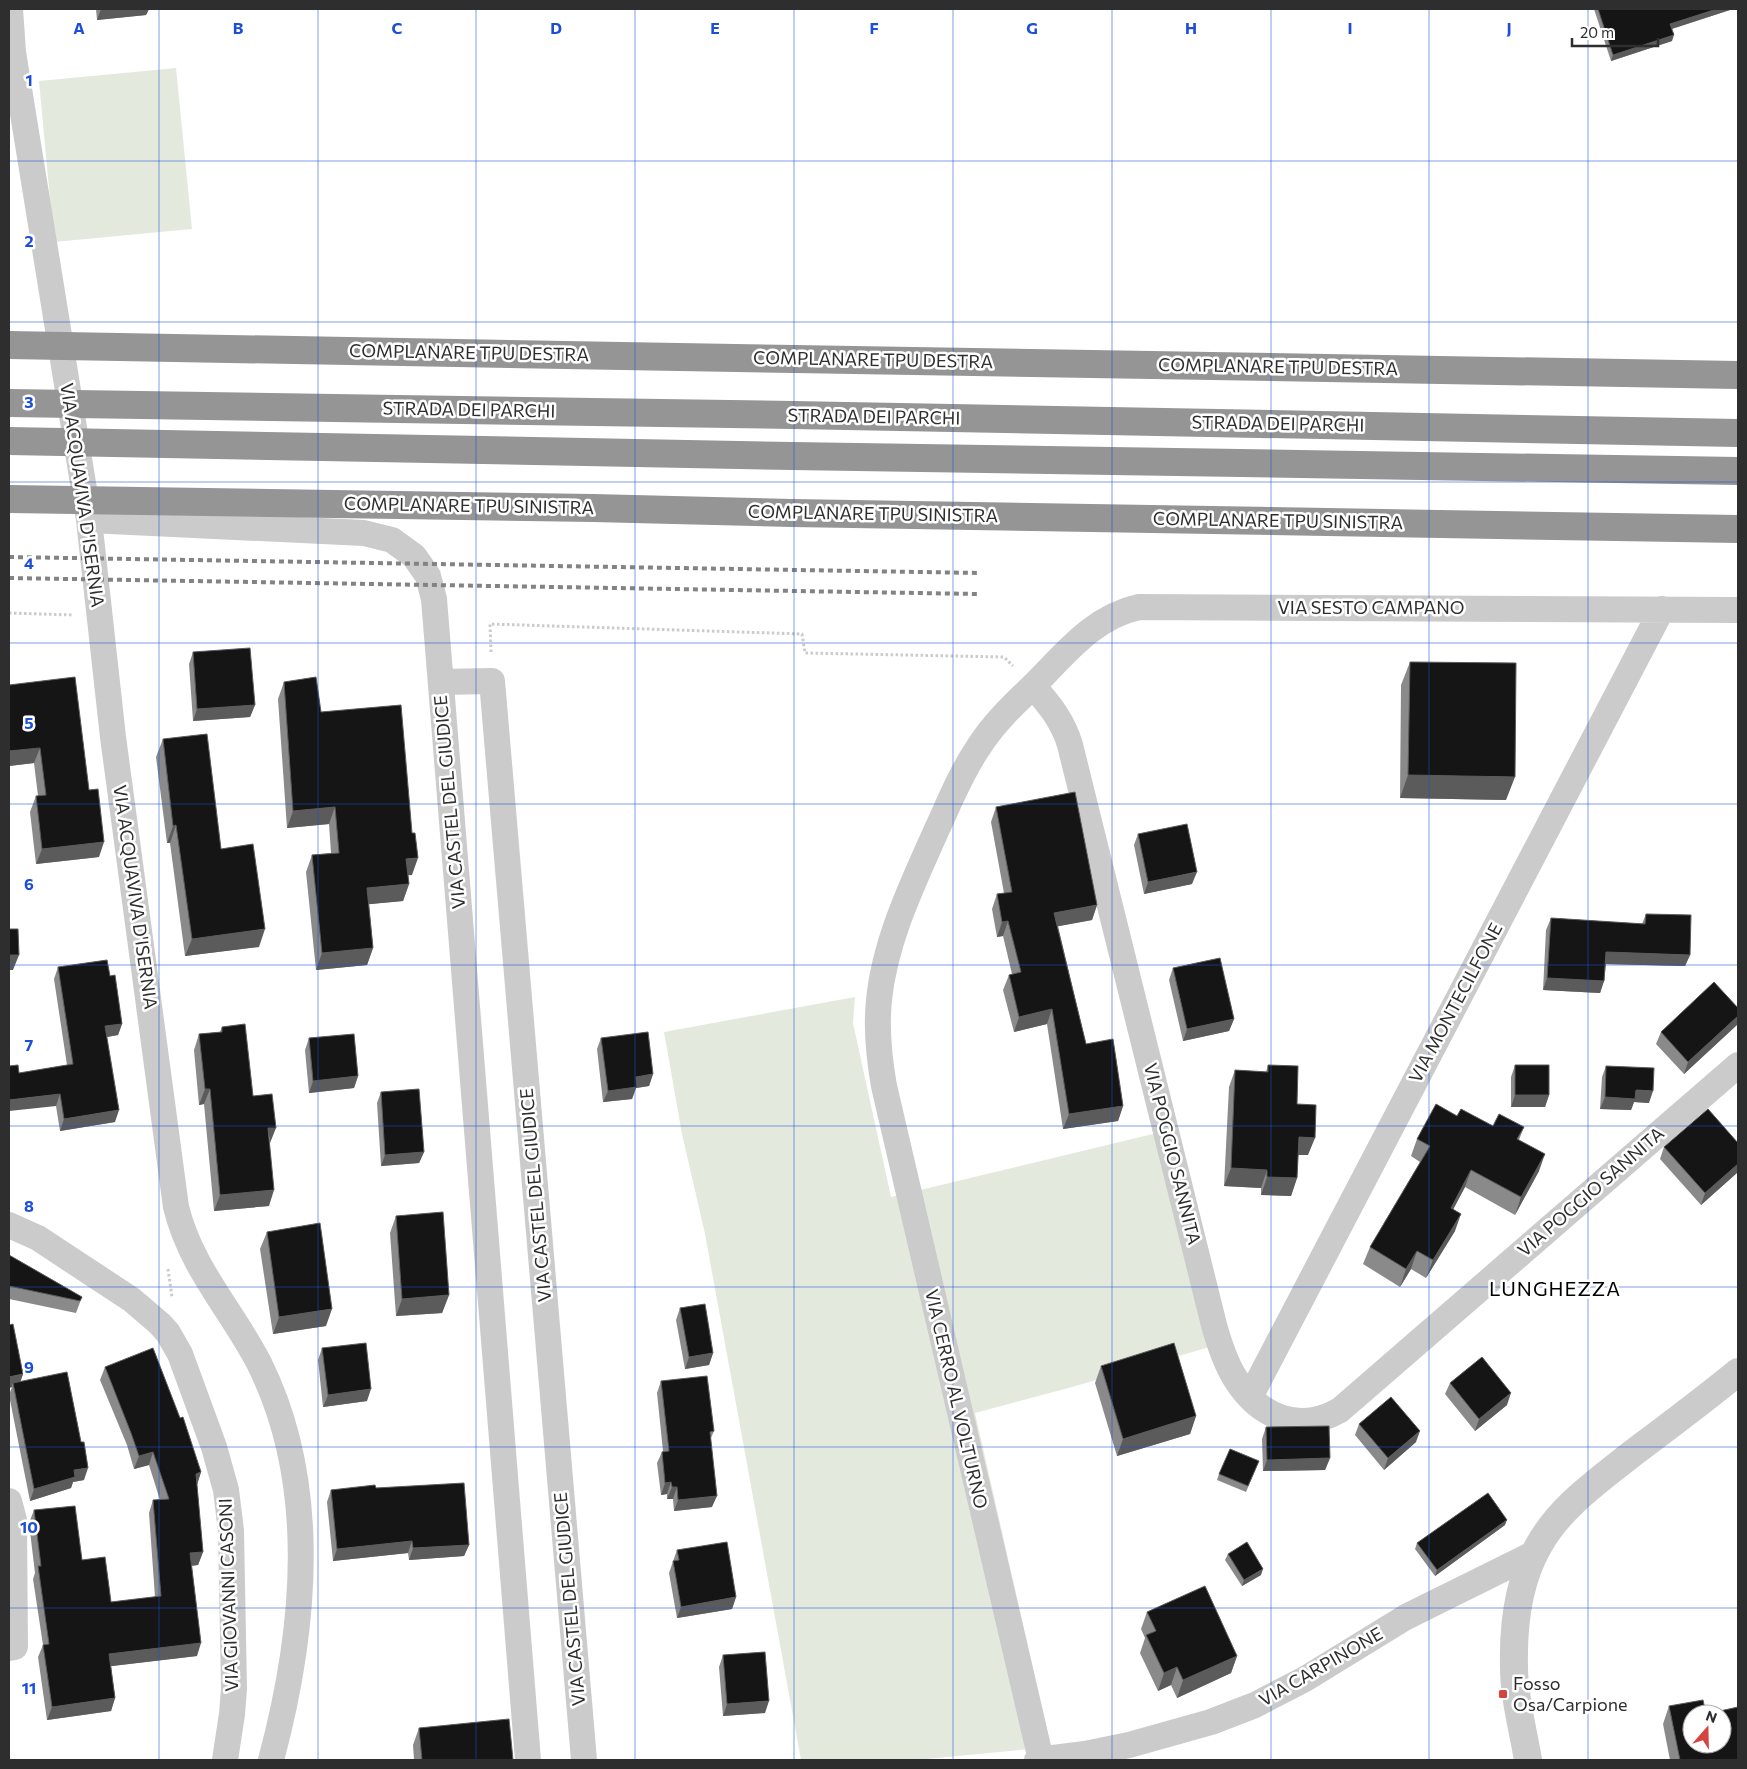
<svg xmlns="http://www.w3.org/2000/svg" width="1747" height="1769" viewBox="0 0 1747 1769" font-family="Commissioner,sans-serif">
<rect width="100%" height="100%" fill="#fff"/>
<path fill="#e3eadd" d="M 176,68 L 192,229 L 54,242 L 39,81 Z
M 855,997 L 853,1023 L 891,1197 L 1161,1132 L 1213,1346 L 1072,1387 L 975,1413 L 1051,1747 L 916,1760 L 801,1760 L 705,1234 L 682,1134 L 664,1032 Z"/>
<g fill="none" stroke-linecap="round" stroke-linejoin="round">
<path stroke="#cbcbcb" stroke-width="3" stroke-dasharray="2.5 2.5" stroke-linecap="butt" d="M 9,613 L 73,615
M 491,652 L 490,624 L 802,634 L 805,653 L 1004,657 L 1013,666
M 168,1269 L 172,1297"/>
<path stroke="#cbcbcb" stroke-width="26" d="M 10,9 L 13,52 L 89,520 L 113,737 L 176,1207 C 191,1268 231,1309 259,1363 C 320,1485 305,1633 271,1760
M 89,520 L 364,533 L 392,540 L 414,556 L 428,576 L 434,599 L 528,1760
M 441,682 L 492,681 L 584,1760
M 1033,686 C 1065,654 1093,617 1139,607 L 1738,610
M 9,1225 L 38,1238 L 132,1300 L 160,1324 L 168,1333 L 180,1354 L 214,1447 L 226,1490 L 231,1531 L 234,1689 L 232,1714 L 225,1760
M 1250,1397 L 1662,609
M 9,1501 L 14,1520 L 15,1647 L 9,1648
M 1037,1760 L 1085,1754 L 1129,1745 L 1211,1722 L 1255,1705 L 1305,1679 L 1406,1617 L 1535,1553
M 1041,1760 L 884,1086 C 879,1058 876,1029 879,1000 C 885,940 913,883 937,829 C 950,801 961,773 978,748 C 993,724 1013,705 1033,686 C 1049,704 1063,721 1070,745 L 1214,1325 C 1219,1343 1225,1362 1235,1378 C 1259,1417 1299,1434 1340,1410 L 1738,1065"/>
<path stroke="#cbcbcb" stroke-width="28" d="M 1528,1760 C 1523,1729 1514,1698 1514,1667 C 1513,1626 1518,1581 1539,1545 C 1560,1507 1599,1480 1633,1453 C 1669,1426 1704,1400 1738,1372"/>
<path stroke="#959595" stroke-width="28" d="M 794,359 L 1738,375
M 793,415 L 1738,433
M 792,456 L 1738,471
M 792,513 L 1738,529"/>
<path stroke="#838383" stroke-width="4" stroke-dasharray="5 4" stroke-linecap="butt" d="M 9,557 L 980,573
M 9,578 L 977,594"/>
<path stroke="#959595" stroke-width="28" d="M 9,345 L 794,359
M 9,403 L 793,415
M 9,441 L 792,456
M 9,499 L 593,508 L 792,513"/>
</g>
<path fill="#8a8a8a" d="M 96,9 L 149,9 L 146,15 L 97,20 Z
M 1594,9 L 1733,9 L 1672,29 L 1672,41 L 1611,61 Z
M 193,652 L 255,705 L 250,717 L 193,721 L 189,664 Z
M 1410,662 L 1506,800 L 1400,798 L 1401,685 Z
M 284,682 L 321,712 L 412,875 L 408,875 L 409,884 L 403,901 L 369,904 L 373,948 L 367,965 L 316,970 L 306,872 L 312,855 L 331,853 L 329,824 L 287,828 L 278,699 Z
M 9,685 L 89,790 L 99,857 L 36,864 L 30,812 L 36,796 L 38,796 L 34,763 L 9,766 Z
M 163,739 L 221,849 L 259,947 L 185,956 L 170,843 L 167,843 L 156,757 Z
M 996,807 L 1097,905 L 1092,920 L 1058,926 L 1086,1044 L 1123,1106 L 1118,1121 L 1063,1129 L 1047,1024 L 1014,1032 L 1003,990 L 1009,975 L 1012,974 L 1003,936 L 997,937 L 992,909 L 997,894 L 1004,893 L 991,822 Z
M 1138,834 L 1192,884 L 1144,894 L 1134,845 Z
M 1646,914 L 1690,955 L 1685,966 L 1606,964 L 1604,981 L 1600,993 L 1543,990 L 1546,930 L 1551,918 L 1642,924 Z
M 58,967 L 110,976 L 122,1024 L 118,1035 L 107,1037 L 115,1122 L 60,1131 L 56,1106 L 19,1073 L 67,1065 L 54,979 Z
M 1173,968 L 1234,1019 L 1229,1031 L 1183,1041 L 1169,980 Z
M 1738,1008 L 1738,1024 L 1684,1074 L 1656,1044 L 1661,1032 Z
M 222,1027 L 253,1096 L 270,1143 L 269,1206 L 214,1211 L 204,1104 L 199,1105 L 194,1050 L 199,1034 L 220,1032 Z
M 309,1038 L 358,1076 L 354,1088 L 309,1093 L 305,1050 Z
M 601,1038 L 653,1074 L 649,1086 L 636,1088 L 632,1099 L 603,1102 L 597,1049 Z
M 1268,1065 L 1297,1104 L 1308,1155 L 1298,1155 L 1297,1178 L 1291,1196 L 1261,1195 L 1261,1188 L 1224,1186 L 1229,1087 L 1235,1070 L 1266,1072 Z
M 1515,1065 L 1549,1095 L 1545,1107 L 1511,1107 L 1511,1077 Z
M 1606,1066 L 1649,1103 L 1634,1102 L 1631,1110 L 1600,1109 L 1602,1077 Z
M 381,1092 L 424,1152 L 419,1163 L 381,1166 L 377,1103 Z
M 1457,1116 L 1493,1126 L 1524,1127 L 1519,1140 L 1539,1171 L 1515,1215 L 1465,1187 L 1453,1209 L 1455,1231 L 1426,1278 L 1411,1269 L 1400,1287 L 1363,1264 L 1370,1247 L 1420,1162 L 1411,1156 L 1417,1139 Z
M 1738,1143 L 1738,1172 L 1701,1205 L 1660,1159 L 1664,1147 Z
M 396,1216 L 449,1295 L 442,1313 L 396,1316 L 390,1233 Z
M 267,1232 L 326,1326 L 273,1334 L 260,1249 Z
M 9,1255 L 82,1297 L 76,1313 L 9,1299 Z
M 680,1308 L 713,1353 L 709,1365 L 685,1369 L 676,1320 Z
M 322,1348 L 367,1401 L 323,1407 L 318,1360 Z
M 1101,1366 L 1196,1416 L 1190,1434 L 1117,1456 L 1095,1383 Z
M 105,1367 L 201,1472 L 197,1484 L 203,1552 L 198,1565 L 192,1566 L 197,1656 L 111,1666 L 115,1698 L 111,1711 L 47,1720 L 38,1657 L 43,1645 L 33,1579 L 35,1573 L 29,1523 L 34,1510 L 82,1560 L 111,1602 L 155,1597 L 149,1513 L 153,1500 L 160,1500 L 149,1465 L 134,1469 L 127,1445 L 100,1380 Z
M 23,1374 L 20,1382 L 84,1480 L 73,1482 L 71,1488 L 30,1501 L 9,1395 L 12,1387 L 9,1388 Z
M 661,1381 L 714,1431 L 711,1438 L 712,1507 L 674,1511 L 673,1499 L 667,1499 L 667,1494 L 661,1495 L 657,1463 L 662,1452 L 663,1451 L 657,1393 Z
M 1450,1383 L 1507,1405 L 1475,1431 L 1445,1394 Z
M 1359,1424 L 1416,1442 L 1384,1470 L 1355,1435 Z
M 1266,1427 L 1330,1458 L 1325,1470 L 1263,1471 L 1262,1439 Z
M 1259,1461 L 1246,1492 L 1217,1480 L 1219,1474 Z
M 376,1488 L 469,1545 L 464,1556 L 409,1560 L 408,1553 L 333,1561 L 327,1502 L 331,1490 Z
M 1505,1525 L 1435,1576 L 1415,1549 L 1417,1543 Z
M 677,1550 L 736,1597 L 732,1609 L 677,1618 L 669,1573 Z
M 1228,1554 L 1261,1575 L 1242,1586 L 1225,1560 Z
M 1147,1612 L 1237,1656 L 1231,1673 L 1177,1698 L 1171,1685 L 1158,1691 L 1140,1653 L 1145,1638 L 1141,1629 Z
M 723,1655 L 765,1713 L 723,1716 L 719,1667 Z
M 1669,1706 L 1706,1714 L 1738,1760 L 1670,1760 L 1663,1724 Z
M 419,1728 L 513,1760 L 414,1760 L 413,1745 Z"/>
<path fill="#5b5b5b" d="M 101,9 L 149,9 L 146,15 L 97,20 Z
M 1717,9 L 1733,9 L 1668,30 L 1670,24 Z
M 1674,35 L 1672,41 L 1611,61 L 1613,55 Z
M 255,705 L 250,717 L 193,721 L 197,709 Z
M 40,748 L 34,763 L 9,766 L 9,751 Z
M 1408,775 L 1515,777 L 1506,800 L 1400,798 Z
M 335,807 L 329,824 L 287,828 L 293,811 Z
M 176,825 L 170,843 L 167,843 L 173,826 Z
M 104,842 L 99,857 L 36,864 L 42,849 Z
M 418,858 L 412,875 L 400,876 L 406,859 Z
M 1197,872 L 1192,884 L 1144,894 L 1148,882 Z
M 409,884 L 403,901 L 361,905 L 367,888 Z
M 1097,905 L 1092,920 L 1049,928 L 1054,913 Z
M 1008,921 L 1003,936 L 997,937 L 1002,922 Z
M 265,929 L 259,947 L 185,956 L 192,939 Z
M 373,948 L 367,965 L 316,970 L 322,953 Z
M 1606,952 L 1690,955 L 1685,966 L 1602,964 Z
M 9,955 L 19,955 L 13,970 L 9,970 Z
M 1547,978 L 1604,981 L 1600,993 L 1543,990 Z
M 1052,1009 L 1047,1024 L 1014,1032 L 1019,1017 Z
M 1738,1016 L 1738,1024 L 1684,1074 L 1688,1062 Z
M 1234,1019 L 1229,1031 L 1183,1041 L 1187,1029 Z
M 122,1024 L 118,1035 L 101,1038 L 105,1026 Z
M 653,1074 L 649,1086 L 636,1088 L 632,1099 L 603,1102 L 608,1091 L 636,1077 Z
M 358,1076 L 354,1088 L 309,1093 L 313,1081 Z
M 205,1089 L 210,1089 L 204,1104 L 199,1105 Z
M 1636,1090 L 1653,1091 L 1649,1103 L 1634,1102 L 1631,1110 L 1600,1109 L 1605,1097 Z
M 60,1094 L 56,1106 L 9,1111 L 9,1100 Z
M 1515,1095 L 1549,1095 L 1545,1107 L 1511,1107 Z
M 1123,1106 L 1118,1121 L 1063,1129 L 1069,1114 Z
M 119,1110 L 115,1122 L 60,1131 L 64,1119 Z
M 268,1128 L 276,1128 L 270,1143 Z
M 1299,1137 L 1315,1138 L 1308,1155 L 1292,1155 Z
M 424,1152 L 419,1163 L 381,1166 L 385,1155 Z
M 1545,1154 L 1539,1171 L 1515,1215 L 1521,1197 Z
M 1738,1164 L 1738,1172 L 1701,1205 L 1705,1193 Z
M 1231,1168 L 1267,1170 L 1261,1188 L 1224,1186 Z
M 1471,1170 L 1465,1187 L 1445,1225 L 1451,1208 Z
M 1267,1177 L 1297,1178 L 1291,1196 L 1261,1195 Z
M 274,1190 L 269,1206 L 214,1211 L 220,1195 Z
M 1461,1214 L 1455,1231 L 1426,1278 L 1433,1260 Z
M 1417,1251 L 1411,1269 L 1400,1287 L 1406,1269 Z
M 449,1295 L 442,1313 L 396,1316 L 402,1299 Z
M 332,1309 L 326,1326 L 273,1334 L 279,1317 Z
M 713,1353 L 709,1365 L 685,1369 L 689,1357 Z
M 23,1374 L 19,1386 L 13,1383 L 12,1387 L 9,1388 L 9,1377 Z
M 371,1389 L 367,1401 L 323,1407 L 328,1395 Z
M 1511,1393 L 1507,1405 L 1475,1431 L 1479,1419 Z
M 1196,1416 L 1190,1434 L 1117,1456 L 1123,1439 Z
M 1420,1431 L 1416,1442 L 1384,1470 L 1388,1458 Z
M 153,1452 L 149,1465 L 134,1469 L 139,1456 Z
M 1330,1458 L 1325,1470 L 1263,1471 L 1267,1460 Z
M 88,1468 L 84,1480 L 73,1482 L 71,1488 L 30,1501 L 34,1489 L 74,1470 Z
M 201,1472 L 197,1485 L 196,1474 Z
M 671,1482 L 667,1494 L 661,1495 L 665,1483 Z
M 672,1487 L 677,1487 L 673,1499 L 667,1499 Z
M 717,1496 L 712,1507 L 674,1511 L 678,1500 Z
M 1507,1520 L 1505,1525 L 1435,1576 L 1437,1570 Z
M 412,1541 L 408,1553 L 333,1561 L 337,1549 Z
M 469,1545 L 464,1556 L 409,1560 L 413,1548 Z
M 203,1552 L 198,1565 L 185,1566 L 190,1553 Z
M 1263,1569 L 1261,1575 L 1242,1586 L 1244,1580 Z
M 736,1597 L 732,1609 L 677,1618 L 681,1607 Z
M 201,1643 L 197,1656 L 104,1667 L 109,1654 Z
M 1237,1656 L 1231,1673 L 1177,1698 L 1183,1680 Z
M 1177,1667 L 1171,1685 L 1158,1691 L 1164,1673 Z
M 115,1698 L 111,1711 L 47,1720 L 52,1707 Z
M 769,1701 L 765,1713 L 723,1716 L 727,1704 Z"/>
<path fill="#151515" stroke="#5b5b5b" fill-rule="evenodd" d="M 1598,9 L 1717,9 L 1670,24 L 1674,35 L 1613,55 Z
M 250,648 L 255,705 L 197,709 L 193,652 Z
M 1410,662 L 1516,663 L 1515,777 L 1408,775 Z
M 75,677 L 89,790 L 98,789 L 104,842 L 42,849 L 36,796 L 46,795 L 40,748 L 9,751 L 9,685 Z
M 316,677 L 321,712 L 401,705 L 412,833 L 415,833 L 418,858 L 406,859 L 409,884 L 367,888 L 373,948 L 322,953 L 312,855 L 339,853 L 335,807 L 293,811 L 284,682 Z
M 207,734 L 221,849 L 253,844 L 265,929 L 192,939 L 176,825 L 173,826 L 163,739 Z
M 1075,792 L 1097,905 L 1054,913 L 1086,1044 L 1113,1039 L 1123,1106 L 1069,1114 L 1052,1009 L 1019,1017 L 1009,975 L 1021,972 L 1008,921 L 1002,922 L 997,894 L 1012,892 L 996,807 Z
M 1187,824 L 1197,872 L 1148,882 L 1138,834 Z
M 1646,914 L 1691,915 L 1690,955 L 1606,952 L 1604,981 L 1547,978 L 1551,918 L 1645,924 Z
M 9,929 L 18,929 L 19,955 L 9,955 Z
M 1220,958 L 1234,1019 L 1187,1029 L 1173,968 Z
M 107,960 L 110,976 L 115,975 L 122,1024 L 105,1026 L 119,1110 L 64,1119 L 60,1094 L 9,1100 L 9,1066 L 18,1065 L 19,1073 L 73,1064 L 58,967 Z
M 1714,982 L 1738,1008 L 1738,1016 L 1688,1062 L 1661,1032 Z
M 245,1024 L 253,1096 L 272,1094 L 276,1128 L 268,1128 L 274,1190 L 220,1195 L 210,1089 L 205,1089 L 199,1034 L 222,1032 L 222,1027 Z
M 648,1032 L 653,1074 L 636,1077 L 637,1087 L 608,1091 L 601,1038 Z
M 354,1034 L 358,1076 L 313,1081 L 309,1038 Z
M 1268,1065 L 1298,1066 L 1297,1104 L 1316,1105 L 1315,1138 L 1299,1137 L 1297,1178 L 1267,1177 L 1267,1170 L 1231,1168 L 1235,1070 L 1268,1072 Z
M 1515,1065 L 1549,1065 L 1549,1095 L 1515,1095 Z
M 1606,1066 L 1654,1068 L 1653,1091 L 1636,1090 L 1635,1099 L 1605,1097 Z
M 419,1089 L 424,1152 L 385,1155 L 381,1092 Z
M 1436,1104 L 1457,1116 L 1461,1109 L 1493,1126 L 1499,1114 L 1524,1127 L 1517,1139 L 1545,1154 L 1521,1197 L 1471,1170 L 1451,1208 L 1461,1214 L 1433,1260 L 1417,1251 L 1406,1269 L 1370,1247 L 1430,1146 L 1417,1139 Z
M 1708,1109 L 1738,1143 L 1738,1164 L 1705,1193 L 1664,1147 Z
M 443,1212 L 449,1295 L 402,1299 L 396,1216 Z
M 320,1223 L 332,1309 L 279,1317 L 267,1232 Z
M 9,1255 L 82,1297 L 80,1301 L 9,1286 Z
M 705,1304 L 713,1353 L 689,1357 L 680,1308 Z
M 13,1324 L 23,1374 L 9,1377 L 9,1325 Z
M 366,1343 L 371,1389 L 328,1395 L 322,1348 Z
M 1174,1343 L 1196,1416 L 1123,1439 L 1101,1366 Z
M 153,1348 L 180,1418 L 183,1417 L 201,1472 L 196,1474 L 203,1552 L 190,1553 L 201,1643 L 109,1654 L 115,1698 L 52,1707 L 43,1645 L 49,1644 L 38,1566 L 41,1566 L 34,1510 L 75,1506 L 82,1560 L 105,1557 L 111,1602 L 161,1596 L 153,1500 L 169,1499 L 153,1452 L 139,1456 L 131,1433 L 105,1367 Z
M 1482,1357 L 1511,1393 L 1479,1419 L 1450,1383 Z
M 67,1372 L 81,1442 L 84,1442 L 88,1468 L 74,1470 L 75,1477 L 34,1489 L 13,1383 Z
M 707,1376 L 714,1431 L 710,1432 L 717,1496 L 678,1500 L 677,1487 L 672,1487 L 671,1482 L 665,1483 L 662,1452 L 669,1451 L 661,1381 Z
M 1391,1397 L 1420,1431 L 1388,1458 L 1359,1424 Z
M 1329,1426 L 1330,1458 L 1267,1460 L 1266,1427 Z
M 1230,1449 L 1259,1461 L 1248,1486 L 1219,1474 Z
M 464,1483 L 469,1545 L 413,1548 L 412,1541 L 337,1549 L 331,1490 L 375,1485 L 376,1488 Z
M 1488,1493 L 1507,1520 L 1437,1570 L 1417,1543 Z
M 727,1542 L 736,1597 L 681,1607 L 673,1561 L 679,1560 L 677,1550 Z
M 1247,1542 L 1263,1569 L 1244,1580 L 1228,1554 Z
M 1205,1586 L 1237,1656 L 1183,1680 L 1177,1667 L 1164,1673 L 1146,1635 L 1156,1631 L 1147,1612 Z
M 765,1652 L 769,1701 L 727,1704 L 723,1655 Z
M 1703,1700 L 1706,1714 L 1738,1707 L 1738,1760 L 1680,1760 L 1669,1706 ZM 1692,1714 L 1722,1714 L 1722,1744 L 1692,1744 Z
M 509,1719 L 513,1760 L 422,1760 L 419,1728 Z"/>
<path fill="none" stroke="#1d4ed8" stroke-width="1" stroke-opacity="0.55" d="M 159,9 L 159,1760M 318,9 L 318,1760M 476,9 L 476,1760M 635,9 L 635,1760M 794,9 L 794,1760M 953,9 L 953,1760M 1112,9 L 1112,1760M 1271,9 L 1271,1760M 1429,9 L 1429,1760M 1588,9 L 1588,1760M 9,161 L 1738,161M 9,322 L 1738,322M 9,482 L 1738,482M 9,643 L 1738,643M 9,804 L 1738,804M 9,965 L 1738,965M 9,1126 L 1738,1126M 9,1287 L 1738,1287M 9,1447 L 1738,1447M 9,1608 L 1738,1608"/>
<rect fill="#d54540" stroke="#fff" stroke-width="2" x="1498" y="1689" width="10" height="10" rx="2.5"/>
<g text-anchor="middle" stroke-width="5" stroke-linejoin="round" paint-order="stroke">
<g font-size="18" fill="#2e2e2e" stroke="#fff">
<text transform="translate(469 353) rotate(1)" y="6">COMPLANARE TPU DESTRA</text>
<text transform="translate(873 360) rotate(1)" y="6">COMPLANARE TPU DESTRA</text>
<text transform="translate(1278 367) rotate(1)" y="6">COMPLANARE TPU DESTRA</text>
<text transform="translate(469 410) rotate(1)" y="6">STRADA DEI PARCHI</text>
<text transform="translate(874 417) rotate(1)" y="6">STRADA DEI PARCHI</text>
<text transform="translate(1278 424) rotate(1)" y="6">STRADA DEI PARCHI</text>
<text transform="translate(82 495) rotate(82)" y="6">VIA ACQUAVIVA D'ISERNIA</text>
<text transform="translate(469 506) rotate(1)" y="6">COMPLANARE TPU SINISTRA</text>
<text transform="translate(873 514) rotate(1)" y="6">COMPLANARE TPU SINISTRA</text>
<text transform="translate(1278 521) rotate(1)" y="6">COMPLANARE TPU SINISTRA</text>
<text x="1371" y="614">VIA SESTO CAMPANO</text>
<text transform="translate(450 802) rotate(-95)" y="6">VIA CASTEL DEL GIUDICE</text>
<text transform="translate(135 897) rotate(82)" y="6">VIA ACQUAVIVA D'ISERNIA</text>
<text transform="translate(1456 1003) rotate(-62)" y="6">VIA MONTECILFONE</text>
<text transform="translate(1172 1154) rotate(76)" y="6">VIA POGGIO SANNITA</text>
<text transform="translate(1591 1192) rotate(-41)" y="6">VIA POGGIO SANNITA</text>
<text transform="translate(536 1195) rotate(-95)" y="6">VIA CASTEL DEL GIUDICE</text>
<text transform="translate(956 1399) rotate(77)" y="6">VIA CERRO AL VOLTURNO</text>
<text transform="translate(229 1595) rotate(-92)" y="6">VIA GIOVANNI CASONI</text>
<text transform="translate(570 1599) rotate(-95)" y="6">VIA CASTEL DEL GIUDICE</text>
<text transform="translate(1321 1667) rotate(-30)" y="6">VIA CARPINONE</text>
</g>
<g font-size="18" fill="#2e2e2e" stroke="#fff" text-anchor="start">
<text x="1513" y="1690">Fosso<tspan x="1513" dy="21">Osa/Carpione</tspan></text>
</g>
<g font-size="20" letter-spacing="1" fill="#000" stroke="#fff">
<text x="1555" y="1296">LUNGHEZZA</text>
</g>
</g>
<g font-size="16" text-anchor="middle" font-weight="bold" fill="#1d4ed8" stroke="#fff" stroke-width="5" stroke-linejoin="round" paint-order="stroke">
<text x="79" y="34">A</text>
<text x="238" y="34">B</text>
<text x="397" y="34">C</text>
<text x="556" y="34">D</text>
<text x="715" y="34">E</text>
<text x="874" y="34">F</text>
<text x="1032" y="34">G</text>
<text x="1191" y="34">H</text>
<text x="1350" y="34">I</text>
<text x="1509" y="34">J</text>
<text x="29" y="86">1</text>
<text x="29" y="247">2</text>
<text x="29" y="408">3</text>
<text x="29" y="569">4</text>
<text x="29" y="729">5</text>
<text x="29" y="890">6</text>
<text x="29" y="1051">7</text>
<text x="29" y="1212">8</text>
<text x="29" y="1373">9</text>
<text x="29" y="1533">10</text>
<text x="29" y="1694">11</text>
</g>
<rect width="1747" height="1769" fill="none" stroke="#2e2e2e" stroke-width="20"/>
<g transform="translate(1707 1729) rotate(20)"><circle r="24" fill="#ffffff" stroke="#ababab"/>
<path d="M0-4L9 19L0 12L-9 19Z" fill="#d54540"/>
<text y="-8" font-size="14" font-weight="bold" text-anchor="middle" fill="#2e2e2e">N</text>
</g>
<path d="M1572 38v8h86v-8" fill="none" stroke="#2e2e2e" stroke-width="2.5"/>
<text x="1580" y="38" font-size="15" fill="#2e2e2e" stroke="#ffffff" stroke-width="4" paint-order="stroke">20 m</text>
</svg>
